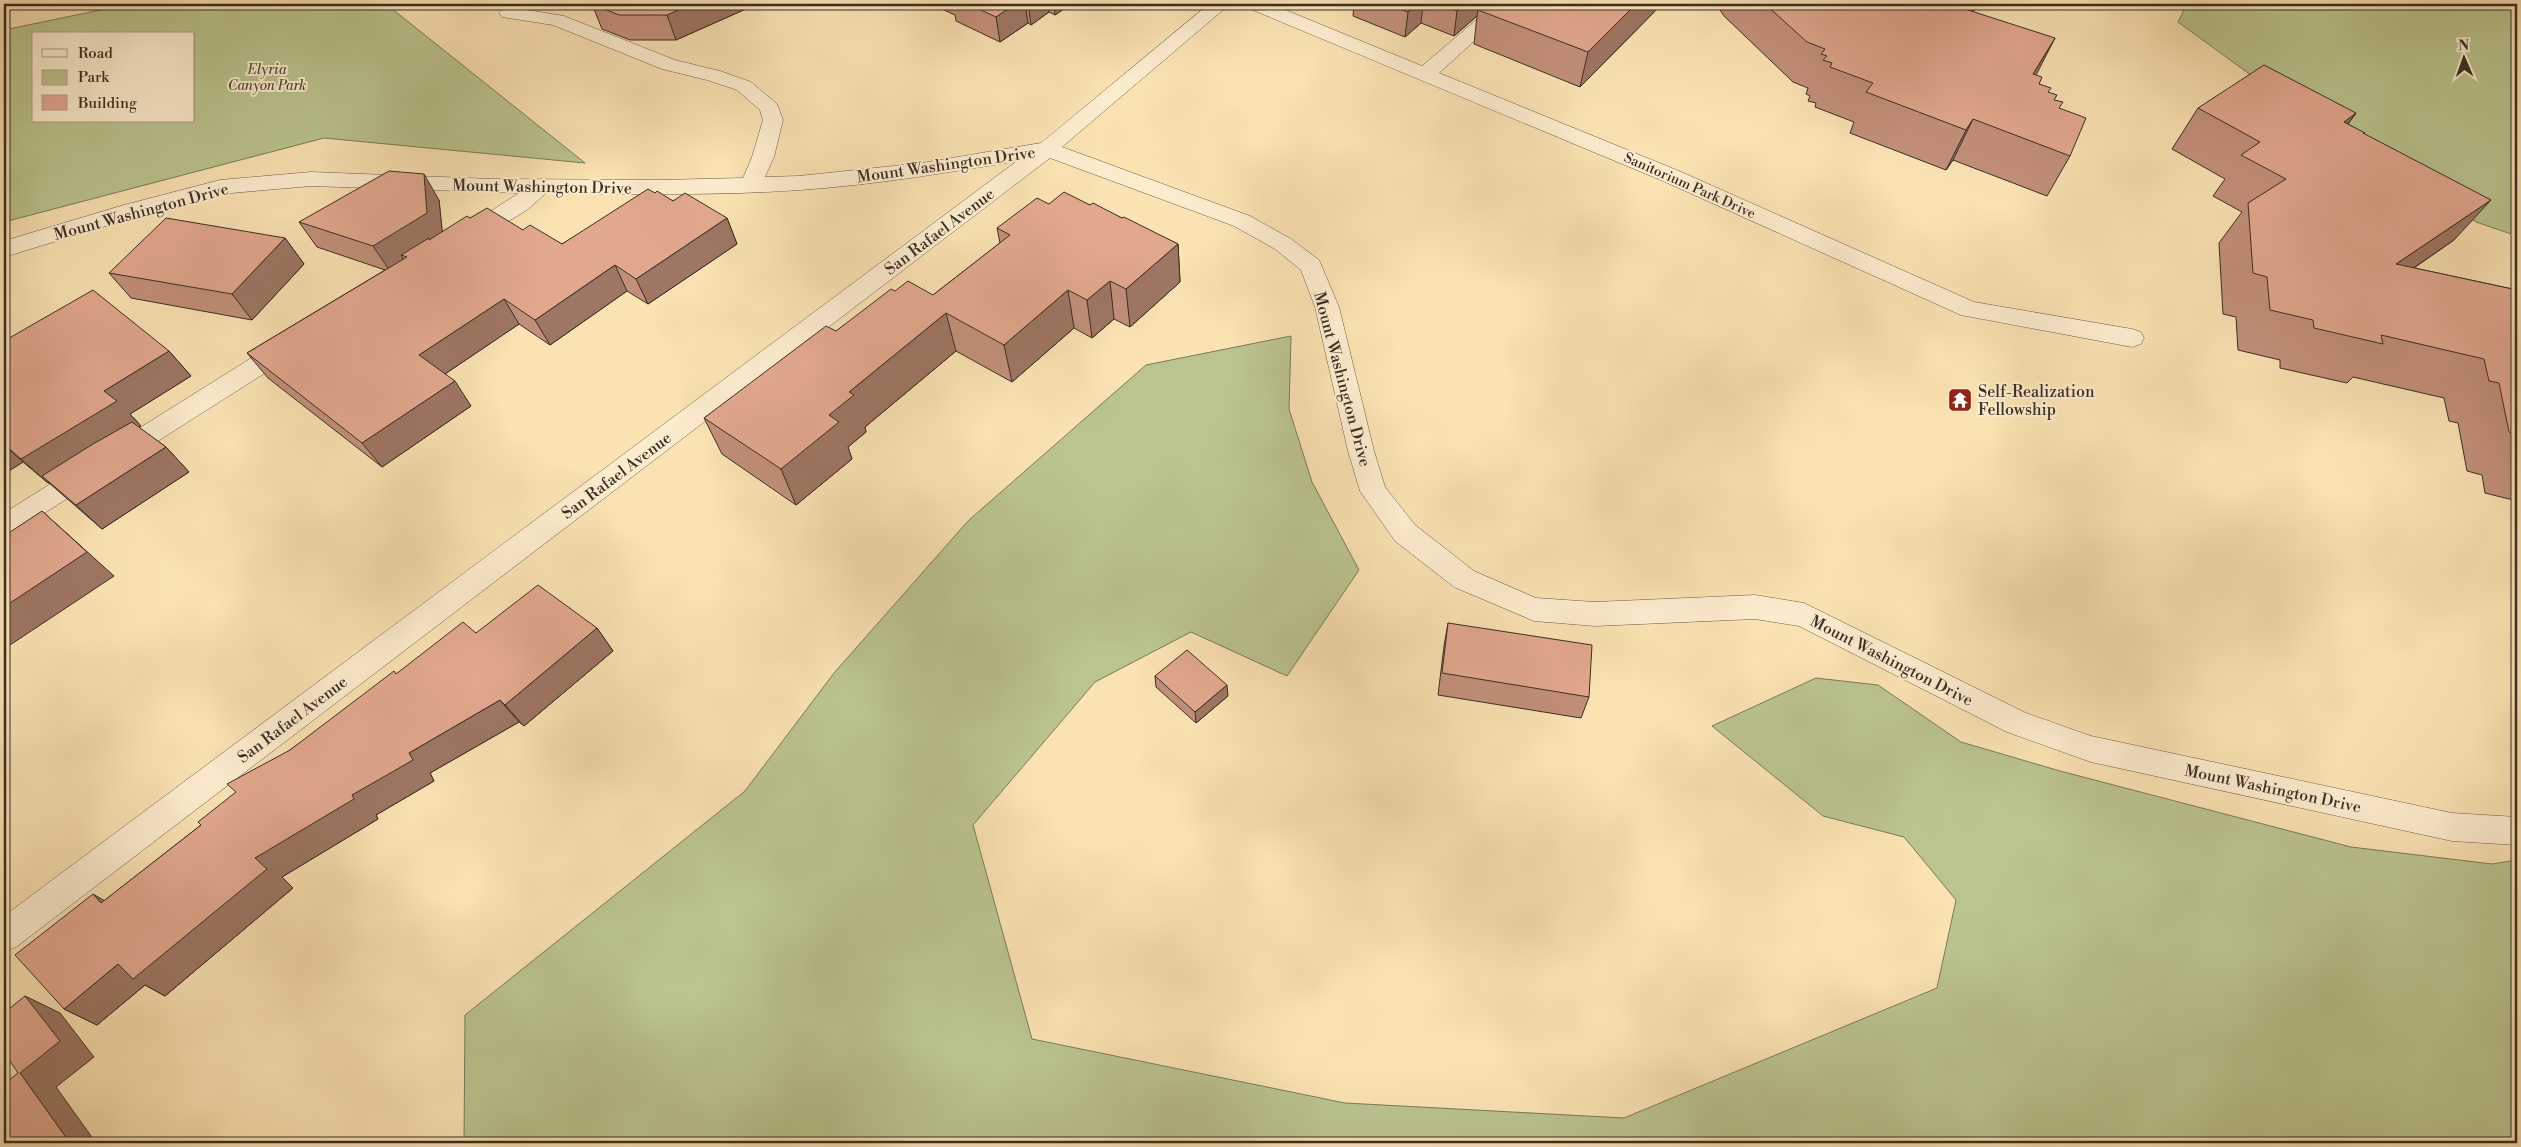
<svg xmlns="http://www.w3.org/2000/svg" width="2521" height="1147" viewBox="0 0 2521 1147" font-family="'Libre Bodoni',serif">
<rect width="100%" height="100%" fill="#fae2b3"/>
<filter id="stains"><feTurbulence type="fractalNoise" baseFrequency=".004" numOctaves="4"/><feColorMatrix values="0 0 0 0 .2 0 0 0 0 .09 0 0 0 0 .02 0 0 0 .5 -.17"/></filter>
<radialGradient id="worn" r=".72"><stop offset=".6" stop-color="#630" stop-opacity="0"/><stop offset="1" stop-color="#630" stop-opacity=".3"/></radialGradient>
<path fill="#bbc48f" stroke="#7a7a5a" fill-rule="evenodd" d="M 129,4 L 386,4 L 585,163 L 324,138 L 4,222 L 4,30 ZM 34,34 L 194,34 L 194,121 L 34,121 Z
M 2187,4 L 2517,4 L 2517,236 L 2476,222 L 2303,113 L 2178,22 Z
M 1291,336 L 1289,409 L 1312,482 L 1359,570 L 1287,676 L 1191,632 L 1095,682 L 973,825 L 1032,1039 L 1345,1103 L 1624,1118 L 1937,988 L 1956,900 L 1904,837 L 1823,816 L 1712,726 L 1816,678 L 1878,685 L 1961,742 L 2060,771 L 2351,847 L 2492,864 L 2517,860 L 2517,1143 L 464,1143 L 465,1015 L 745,791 L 834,673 L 968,521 L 1146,365 Z"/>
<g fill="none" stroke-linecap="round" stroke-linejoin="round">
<defs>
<path id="minor" d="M 1209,4 L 1230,4 L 1062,147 L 1250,216 L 1291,239 L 1319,260 L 1339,307 L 1374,451 L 1385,487 L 1415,525 L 1474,571 L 1536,598 L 1595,602 L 1755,595 L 1804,603 L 2026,713 L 2091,736 L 2452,813 L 2517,817 L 2517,845 L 2452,841 L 2091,762 L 2007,732 L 1799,626 L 1755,619 L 1595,626 L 1534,621 L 1454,587 L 1395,541 L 1360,491 L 1348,451 L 1315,307 L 1301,270 L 1275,249 L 1234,226 L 1050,158 L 16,947 L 4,952 L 4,916 L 1017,161 C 945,173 873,185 800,190 C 716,196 630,194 546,193 L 527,210 L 476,241 L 468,244 L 460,241 L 457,236 L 460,231 L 519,193 L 311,186 L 220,194 L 139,216 L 4,257 L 4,241 L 124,205 L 220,180 L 311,172 L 493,179 L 659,180 L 743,178 L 752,157 L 763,120 L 760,110 L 737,90 L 707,80 L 662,69 L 553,25 L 502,17 L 499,13 L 502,9 L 509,7 L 564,16 L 675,60 L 720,71 L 751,82 L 777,104 L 783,120 L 774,157 L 765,177 L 799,176 L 922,163 L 1041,143 Z
M 1245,4 L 1271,4 L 1422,66 L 1495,4 L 1515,4 L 1439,73 L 1679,171 L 1974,302 L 2132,329 L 2141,332 L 2144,338 L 2141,344 L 2132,347 L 1961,315 L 1663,181 L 1248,8 Z
M 289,337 L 298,340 L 301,346 L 298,352 L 13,533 L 4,536 L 4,513 L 280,340 Z"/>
</defs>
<use href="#minor" stroke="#695c48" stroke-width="1"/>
<use href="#minor" fill="#fcecce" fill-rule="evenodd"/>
</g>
<path fill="#c2907a" stroke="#392f24" d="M 592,4 L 747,4 L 748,8 L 676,40 L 630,40 L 602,29 Z
M 931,4 L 1071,4 L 1055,15 L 1049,12 L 1031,25 L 1028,23 L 1000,42 L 956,21 L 955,15 Z
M 1354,4 L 1662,4 L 1580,87 L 1474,44 L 1477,16 L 1454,36 L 1421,23 L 1405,37 L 1353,16 Z
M 1716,4 L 1904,4 L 1905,5 L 1905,4 L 1977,4 L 1973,12 L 2036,75 L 2039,84 L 2049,92 L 2054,100 L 2059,109 L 2070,156 L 2047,196 L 1953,160 L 1946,170 L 1850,133 L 1854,122 L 1815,107 L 1816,103 L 1808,101 L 1810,96 L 1806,94 L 1808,88 L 1793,82 L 1724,16 Z
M 2198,108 L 2356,113 L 2348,124 L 2364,134 L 2454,240 L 2414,268 L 2517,290 L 2517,501 L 2485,493 L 2482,475 L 2467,471 L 2458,423 L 2449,421 L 2444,398 L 2353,377 L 2347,383 L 2280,368 L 2280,360 L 2238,350 L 2236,317 L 2223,314 L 2219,243 L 2242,212 L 2213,196 L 2225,179 L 2172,149 Z
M 655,193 L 673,201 L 727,218 L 737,244 L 648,304 L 627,291 L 550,345 L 519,324 L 445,374 L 471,406 L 382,467 L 268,378 L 247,353 L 385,270 L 317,247 L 299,222 L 439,200 L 442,232 L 470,218 L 523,230 L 562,244 Z
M 1049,204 L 1090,205 L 1122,218 L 1178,244 L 1180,282 L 1130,327 L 1114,319 L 1092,338 L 1074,328 L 1012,382 L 956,351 L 865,427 L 866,432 L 848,447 L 852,459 L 796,505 L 722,454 L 704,418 L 836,331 L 895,291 L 933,295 L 1000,243 L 997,228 Z
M 285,238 L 304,264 L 252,320 L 131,298 L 109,273 Z
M 4,341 L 169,351 L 191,376 L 130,414 L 141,426 L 138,427 L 166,447 L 189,472 L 102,529 L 49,483 L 48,483 L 23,462 L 4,474 Z
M 1448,623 L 1589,697 L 1581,718 L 1438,695 L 1444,646 Z
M 597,628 L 613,651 L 524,726 L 519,722 L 430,773 L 434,781 L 376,815 L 378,819 L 282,877 L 293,888 L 165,996 L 145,985 L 97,1025 L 64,1009 L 104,901 L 201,825 L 290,750 L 396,674 L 476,633 Z
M 1155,676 L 1228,696 L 1196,723 L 1156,687 Z"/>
<path fill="#9e7663" stroke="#392f24" d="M 691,4 L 747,4 L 748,8 L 676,40 L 667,15 Z
M 1015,4 L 1025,4 L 1028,23 L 1000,42 L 996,17 Z
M 1028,4 L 1048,4 L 1049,12 L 1031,25 Z
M 1054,4 L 1071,4 L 1055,15 Z
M 1417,4 L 1423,4 L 1421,23 L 1405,37 L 1408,12 Z
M 1466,4 L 1492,4 L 1478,10 L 1477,16 L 1454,36 L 1457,11 Z
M 1636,4 L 1662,4 L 1580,87 L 1588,52 Z
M 1974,4 L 1977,4 L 1962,36 L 1968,10 Z
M 2055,38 L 2034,79 L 2033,74 Z
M 2356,113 L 2325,154 L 2344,122 Z
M 1973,119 L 1953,160 L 1946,170 L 1966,130 Z
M 424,174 L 439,200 L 443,238 L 401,255 L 405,262 L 390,271 L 373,246 Z
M 2491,200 L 2454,240 L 2361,304 L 2396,264 Z
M 727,218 L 737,244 L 648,304 L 636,279 Z
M 285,238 L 304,264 L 252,320 L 232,294 Z
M 1178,244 L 1180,282 L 1130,327 L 1126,289 Z
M 615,265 L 627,291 L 550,345 L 535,320 Z
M 1110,281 L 1114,319 L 1092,338 L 1087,300 Z
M 1068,290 L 1074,328 L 1012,382 L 1004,345 Z
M 504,299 L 519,324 L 436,380 L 419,355 Z
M 946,313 L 956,351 L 865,427 L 866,432 L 848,447 L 852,459 L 796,505 L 781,469 L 849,392 Z
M 169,351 L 191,376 L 130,414 L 141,426 L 48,483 L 21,459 L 104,391 Z
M 455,381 L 471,406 L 382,467 L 362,443 Z
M 4,445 L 23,462 L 4,474 Z
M 166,447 L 189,472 L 102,529 L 76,505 Z
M 42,511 L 114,576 L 7,647 L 4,644 L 4,607 Z
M 597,628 L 613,651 L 524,726 L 505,705 Z
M 1227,685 L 1228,696 L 1196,723 L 1195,712 Z
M 500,700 L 519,722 L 430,773 L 434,781 L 376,815 L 378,819 L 282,877 L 293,888 L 165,996 L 145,985 L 97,1025 L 64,1009 L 118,964 L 255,858 L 352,795 L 409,753 Z
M 93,894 L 124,912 L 101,903 Z
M 25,996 L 60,1013 L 94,1057 L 56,1087 L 96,1143 L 70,1143 L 20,1073 Z"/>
<path fill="#e2a88e" stroke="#392f24" d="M 592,4 L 691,4 L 667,15 L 619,15 Z
M 968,4 L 1015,4 L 996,17 Z
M 1387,4 L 1417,4 L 1408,12 Z
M 1439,4 L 1466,4 L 1457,11 Z
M 1485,4 L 1636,4 L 1588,52 L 1478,10 Z
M 1765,4 L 1904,4 L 1905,5 L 1905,4 L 1974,4 L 1968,10 L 2055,38 L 2033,74 L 2042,77 L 2039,84 L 2051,88 L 2048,92 L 2057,95 L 2054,100 L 2063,102 L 2059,108 L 2086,118 L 2070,156 L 1973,119 L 1966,130 L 1866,92 L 1873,83 L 1830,67 L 1832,63 L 1823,60 L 1827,56 L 1821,54 L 1825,49 L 1807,42 Z
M 2264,65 L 2356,113 L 2344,122 L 2365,133 L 2363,133 L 2491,200 L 2396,264 L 2517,290 L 2517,434 L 2509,432 L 2499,383 L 2489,381 L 2484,359 L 2381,335 L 2383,344 L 2314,328 L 2313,320 L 2270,310 L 2267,277 L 2253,273 L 2248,203 L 2286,179 L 2241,155 L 2260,142 L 2198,108 Z
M 389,171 L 424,174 L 427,213 L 373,246 L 299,222 Z
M 648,189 L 655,193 L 657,191 L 673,201 L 685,193 L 727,218 L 636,279 L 615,265 L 535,320 L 504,299 L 419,355 L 455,381 L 362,443 L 247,353 L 407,257 L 401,255 L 429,238 L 429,240 L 467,216 L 470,218 L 487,208 L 523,230 L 530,225 L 562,244 Z
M 1064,192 L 1090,205 L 1093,203 L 1122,218 L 1124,217 L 1178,244 L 1126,289 L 1110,281 L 1087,300 L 1068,290 L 1004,345 L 946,313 L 849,392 L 854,395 L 829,415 L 839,422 L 781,469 L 704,418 L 826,326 L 836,331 L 891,289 L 895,291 L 908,281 L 933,295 L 1010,235 L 997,228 L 1037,198 L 1049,204 Z
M 166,218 L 285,238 L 232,294 L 109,273 Z
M 93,290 L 169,351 L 104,391 L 117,401 L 21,459 L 4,444 L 4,341 Z
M 132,422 L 166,447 L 76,505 L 42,476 L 93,444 Z
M 42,511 L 87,552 L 4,607 L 4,536 Z
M 538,585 L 597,628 L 505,705 L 500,700 L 409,753 L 413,760 L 352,795 L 354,799 L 255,858 L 267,869 L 133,979 L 118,964 L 64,1009 L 15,955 L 93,894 L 101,903 L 201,825 L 198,822 L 236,792 L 227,784 L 290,750 L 394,671 L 396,674 L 463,622 L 476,633 Z
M 1448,623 L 1592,645 L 1589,697 L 1442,673 Z
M 1187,650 L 1227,685 L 1195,712 L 1155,676 Z
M 25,996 L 60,1041 L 20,1073 L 70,1143 L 4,1143 L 4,1084 L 18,1073 L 4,1052 L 4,1013 Z"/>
<defs>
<symbol id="temple-square" viewBox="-11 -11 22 22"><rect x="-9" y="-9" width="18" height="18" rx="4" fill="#8f2418" stroke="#fcecce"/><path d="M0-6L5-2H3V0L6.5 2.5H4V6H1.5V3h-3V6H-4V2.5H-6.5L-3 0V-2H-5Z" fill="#fff"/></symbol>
</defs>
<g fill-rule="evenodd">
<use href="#temple-square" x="1946" y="386" width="28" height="28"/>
</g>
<g text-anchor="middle" stroke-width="4" stroke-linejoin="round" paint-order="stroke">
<g font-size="14" font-style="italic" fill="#534d39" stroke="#fcecce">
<text x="267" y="74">Elyria<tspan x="267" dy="16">Canyon Park</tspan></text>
</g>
<g font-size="14" fill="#392f24" stroke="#fcecce">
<text transform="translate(1690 185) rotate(24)" y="5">Sanitorium Park Drive</text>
</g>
<g font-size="16" fill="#392f24" stroke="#fcecce">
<text transform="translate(946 164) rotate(-8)" y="6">Mount Washington Drive</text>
<text transform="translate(542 186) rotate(1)" y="6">Mount Washington Drive</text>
<text transform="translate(141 211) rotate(-15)" y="6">Mount Washington Drive</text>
<text transform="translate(939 231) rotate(-37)" y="6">San Rafael Avenue</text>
<text transform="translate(1343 379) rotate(75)" y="6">Mount Washington Drive</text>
<text transform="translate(616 475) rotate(-37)" y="6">San Rafael Avenue</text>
<text transform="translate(1892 660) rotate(27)" y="6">Mount Washington Drive</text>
<text transform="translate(292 719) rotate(-37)" y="6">San Rafael Avenue</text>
<text transform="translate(2273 788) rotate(12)" y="6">Mount Washington Drive</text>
</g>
<g font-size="16" fill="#392f24" stroke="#fcecce" text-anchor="start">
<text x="1978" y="397">Self-Realization<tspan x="1978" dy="18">Fellowship</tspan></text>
</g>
</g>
<rect width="2521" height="1147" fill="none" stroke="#fae2b3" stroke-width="20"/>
<rect x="5" y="5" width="2511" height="1137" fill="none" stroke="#392f24" stroke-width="2.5"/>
<rect x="10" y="10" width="2501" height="1127" fill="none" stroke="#392f24"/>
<rect x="32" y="32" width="162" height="90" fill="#fcecce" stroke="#aea08a"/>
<rect x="42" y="49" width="25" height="8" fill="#fcecce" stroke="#aea08a"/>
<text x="78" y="58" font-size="15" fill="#392f24">Road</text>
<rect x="42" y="70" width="25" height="15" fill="#bbc48f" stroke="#aea08a"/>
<text x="78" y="82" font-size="15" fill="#392f24">Park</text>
<rect x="42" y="95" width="25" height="15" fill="#e2a88e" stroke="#aea08a"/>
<text x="78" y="108" font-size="15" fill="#392f24">Building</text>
<g transform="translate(2464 58) rotate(358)" stroke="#fcecce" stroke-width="4" paint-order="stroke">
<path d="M0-4L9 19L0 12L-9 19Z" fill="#392f24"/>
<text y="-8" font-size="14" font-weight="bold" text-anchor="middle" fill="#392f24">N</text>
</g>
<rect width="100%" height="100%" filter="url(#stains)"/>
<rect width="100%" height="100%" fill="url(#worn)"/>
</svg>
